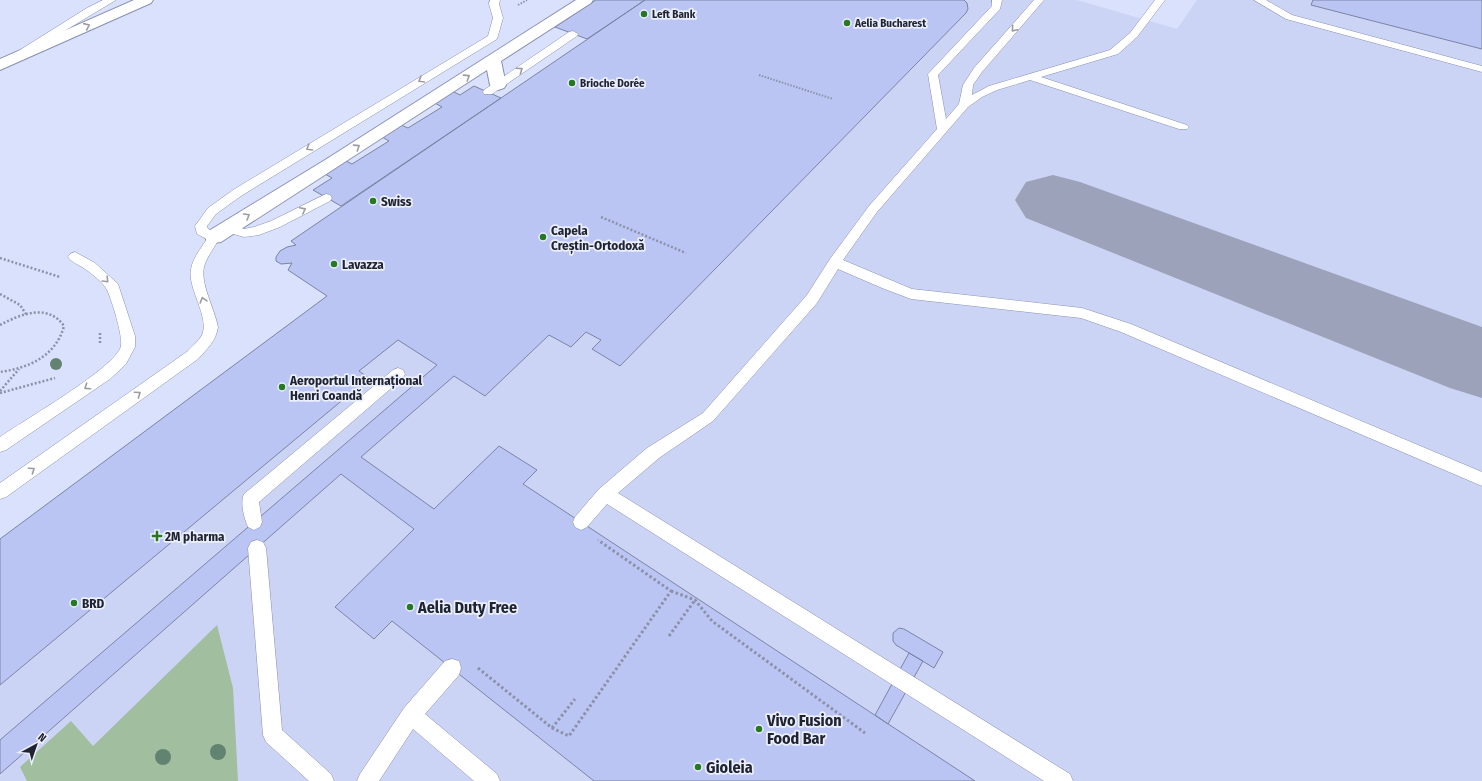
<svg xmlns="http://www.w3.org/2000/svg" width="1482" height="781" viewBox="0 0 1482 781" font-family="'Fira Sans Condensed',sans-serif">
<rect width="100%" height="100%" fill="#dae1fd"/>
<path fill="#ccd4f6" d="M 645,0 L 1077,0 L 1177,29 L 1197,0 L 1482,0 L 1482,781 L 0,781 L 0,539 L 327,296 L 288,270 L 291,264 L 281,264 L 276,261 L 276,257 L 280,251 L 287,247 L 295,245 L 291,241 Z"/>
<path fill="#a1be9e" d="M 217,625 L 233,688 L 238,781 L 27,781 L 20,767 L 71,721 L 93,746 Z"/>
<g fill="none" stroke-linecap="round" stroke-linejoin="round">
<path fill="#9ca2ba" fill-rule="evenodd" d="M 1053,175 L 1080,182 L 1482,327 L 1482,398 L 1450,388 L 1026,218 L 1015,200 L 1026,182 Z"/>
</g>
<path fill="#bac5f4" stroke="#7c84a4" d="M 596,0 L 645,0 L 587,39 L 555,27 Z
M 645,0 L 964,0 L 967,3 L 968,9 L 966,13 L 620,366 L 592,349 L 601,340 L 586,332 L 571,347 L 549,335 L 485,396 L 454,376 L 361,457 L 434,509 L 499,446 L 537,470 L 523,484 L 975,781 L 594,781 L 392,621 L 374,639 L 335,607 L 414,529 L 341,474 L 0,774 L 0,740 L 437,365 L 398,340 L 359,371 L 369,378 L 0,685 L 0,539 L 327,296 L 288,270 L 292,263 L 281,264 L 276,261 L 276,257 L 280,251 L 287,247 L 296,245 L 291,241 Z
M 1313,0 L 1482,0 L 1482,49 L 1311,5 Z
M 474,86 L 501,98 L 341,206 L 313,190 L 332,178 L 325,174 L 346,161 L 352,164 L 389,141 L 382,137 L 401,125 L 408,128 L 442,107 L 433,102 L 452,91 L 460,95 Z
M 899,628 L 904,629 L 943,652 L 934,668 L 896,645 L 893,641 L 893,633 Z
M 909,653 L 923,661 L 888,724 L 875,715 Z"/>
<g fill="none" stroke-linecap="round" stroke-linejoin="round">
<defs>
<path id="service" d="M 103,0 L 116,0 L 21,57 L 17,58 L 12,55 L 87,8 Z
M 490,0 L 500,0 L 499,4 L 503,18 L 497,39 L 241,196 L 216,214 L 207,226 L 208,229 L 219,234 L 220,237 C 215,247 207,256 204,267 C 200,283 215,310 218,327 C 216,341 207,349 198,359 L 6,497 L 0,499 L 0,483 L 188,351 C 192,346 199,341 202,335 C 210,317 187,288 191,269 C 193,258 201,248 207,239 L 197,234 L 195,226 L 208,208 L 233,190 L 488,36 L 493,18 L 489,4 Z
M 992,0 L 1002,0 L 1000,9 L 938,75 L 946,119 L 959,104 L 963,85 L 974,68 L 1034,0 L 1044,0 L 982,72 L 973,85 L 972,95 L 989,86 L 1110,50 L 1130,33 L 1155,0 L 1165,0 L 1137,37 L 1118,54 L 1041,77 L 1187,125 L 1189,127 L 1187,129 L 1179,129 L 1030,80 L 997,90 L 982,97 L 968,107 L 877,212 L 843,260 L 912,289 L 1082,308 L 1131,324 L 1482,472 L 1482,486 L 1121,332 L 1081,318 L 911,299 L 882,288 L 838,269 L 817,303 L 713,421 L 659,458 L 618,493 L 1070,774 L 1073,781 L 1044,781 L 607,504 L 587,527 L 581,530 L 575,527 L 573,522 L 575,517 L 599,489 L 647,448 L 703,413 L 807,295 L 830,259 L 869,206 L 937,129 L 928,74 L 992,6 Z
M 1254,0 L 1266,0 L 1292,15 L 1482,66 L 1482,72 L 1286,19 Z
M 573,31 L 578,34 L 577,36 L 492,94 L 484,94 L 483,92 L 484,90 L 569,32 Z
M 326,194 L 330,195 L 332,198 L 330,201 L 280,227 L 259,235 L 244,237 L 223,231 L 222,228 L 223,225 L 228,224 L 244,229 L 254,227 L 271,221 Z
M 75,252 L 95,263 L 118,284 L 135,336 L 135,347 L 126,364 L 110,379 L 6,450 L 0,452 L 0,437 C 21,422 117,367 121,346 C 123,337 112,300 107,290 C 104,283 92,274 85,269 C 80,265 72,263 68,257 L 70,254 Z
M 398,368 L 403,370 L 405,374 L 403,378 L 259,502 L 262,522 L 260,527 L 254,530 L 248,527 C 244,518 240,503 244,494 L 393,370 Z
M 257,540 L 263,542 L 266,548 L 282,730 L 331,774 L 334,781 L 309,781 L 266,742 L 263,735 L 248,548 L 251,542 Z
M 452,659 L 459,661 L 461,668 L 459,675 L 425,714 L 497,774 L 500,781 L 474,781 L 413,729 L 379,781 L 357,781 L 360,774 L 404,708 L 445,661 Z"/>
<path id="tertiary" d="M 134,0 L 153,0 L 151,3 L 0,70 L 0,59 Z
M 576,0 L 593,0 L 591,3 L 501,61 L 506,85 L 504,88 L 498,90 L 492,88 L 490,85 L 487,70 L 221,242 L 214,243 L 207,242 L 205,237 L 207,232 L 325,160 Z"/>
</defs>
<use href="#service" stroke="#8890b1" stroke-width="1"/>
<use href="#tertiary" stroke="#8890b1" stroke-width="2"/>
<path stroke="#8c91a7" stroke-width="2" stroke-dasharray="1.5 1.5" stroke-linecap="butt" d="M 518,5 L 527,0
M 759,75 L 833,99"/>
<path stroke="#8c91a7" stroke-width="2.5" stroke-dasharray="2 2" stroke-linecap="butt" d="M 601,217 L 686,253
M 0,258 L 60,277
M 0,294 L 20,305 L 26,314
M 0,325 C 21,314 48,303 64,326 C 56,356 29,368 0,372
M 100,333 L 100,344
M 0,391 L 19,369
M 0,393 L 55,378"/>
<path stroke="#8c91a7" stroke-width="3" stroke-dasharray="2.5 2.5" stroke-linecap="butt" d="M 671,591 L 695,600 L 712,621 L 865,733
M 669,636 L 695,600
M 478,668 L 552,728 L 569,736 L 671,591 L 598,540
M 552,728 L 575,699"/>
<use href="#service" fill="#fff" fill-rule="evenodd"/>
<use href="#tertiary" fill="#fff" fill-rule="evenodd"/>
</g>
<g fill="#638372">
<circle cx="56" cy="364" r="6"/>
<circle cx="218" cy="752" r="8"/>
<circle cx="163" cy="757" r="8"/>
</g>
<defs><path id="oneway-chevron" d="M-2-3.5L2.5 0L-2 3.5" fill="none" stroke-width="1.6" stroke-linecap="round" stroke-linejoin="round"/></defs>
<g stroke="#9b9ca2">
<use href="#oneway-chevron" transform="translate(87 26) rotate(-24)"/>
<use href="#oneway-chevron" transform="translate(1014 29) rotate(131)"/>
<use href="#oneway-chevron" transform="translate(520 70) rotate(-34)"/>
<use href="#oneway-chevron" transform="translate(467 77) rotate(-33)"/>
<use href="#oneway-chevron" transform="translate(421 80) rotate(149)"/>
<use href="#oneway-chevron" transform="translate(357 147) rotate(-33)"/>
<use href="#oneway-chevron" transform="translate(309 148) rotate(149)"/>
<use href="#oneway-chevron" transform="translate(303 210) rotate(-27)"/>
<use href="#oneway-chevron" transform="translate(247 216) rotate(-30)"/>
<use href="#oneway-chevron" transform="translate(106 280) rotate(46)"/>
<use href="#oneway-chevron" transform="translate(203 300) rotate(-106)"/>
<use href="#oneway-chevron" transform="translate(87 387) rotate(146)"/>
<use href="#oneway-chevron" transform="translate(138 394) rotate(-35)"/>
<use href="#oneway-chevron" transform="translate(32 470) rotate(-35)"/>
</g>
<g fill="#277822" stroke="#ebeffd" stroke-width="1.5">
<circle cx="644" cy="14" r="4"/>
<circle cx="847" cy="23" r="4"/>
<circle cx="572" cy="83" r="4"/>
<circle cx="373" cy="201" r="4"/>
<circle cx="543" cy="237" r="4"/>
<circle cx="334" cy="264" r="4"/>
<circle cx="282" cy="387" r="4"/>
<path d="M155 530h4v4h4v4h-4v4h-4v-4h-4v-4h4z"/>
<circle cx="74" cy="603" r="4"/>
<circle cx="410" cy="607" r="4"/>
<circle cx="759" cy="729" r="4"/>
<circle cx="698" cy="767" r="4"/>
</g>
<g text-anchor="middle" stroke-width="3.5" stroke-linejoin="round" paint-order="stroke">
<g font-size="11" font-weight="bold" fill="#202330" stroke="#ebeffd" text-anchor="start">
<text x="652" y="18">Left Bank</text>
<text x="855" y="27">Aelia Bucharest</text>
<text x="580" y="87">Brioche Dorée</text>
</g>
<g font-size="13" font-weight="bold" fill="#202330" stroke="#ebeffd" text-anchor="start">
<text x="381" y="206">Swiss</text>
<text x="551" y="235">Capela<tspan x="551" dy="15">Creștin-Ortodoxă</tspan></text>
<text x="342" y="269">Lavazza</text>
<text x="290" y="385">Aeroportul Internațional<tspan x="290" dy="15">Henri Coandă</tspan></text>
<text x="165" y="541">2M pharma</text>
<text x="82" y="608">BRD</text>
</g>
<g font-size="16" font-weight="bold" fill="#202330" stroke="#ebeffd" text-anchor="start">
<text x="418" y="613">Aelia Duty Free</text>
<text x="767" y="726">Vivo Fusion<tspan x="767" dy="18">Food Bar</tspan></text>
<text x="706" y="773">Gioleia</text>
</g>
</g>
<g transform="translate(36 745) rotate(40)" stroke="#ebeffd" stroke-width="3" paint-order="stroke">
<path d="M0-3L7 15L0 10L-7 15Z" fill="#202330"/>
<text y="-6" font-size="11" font-weight="bold" text-anchor="middle" fill="#202330">N</text>
</g>
</svg>
